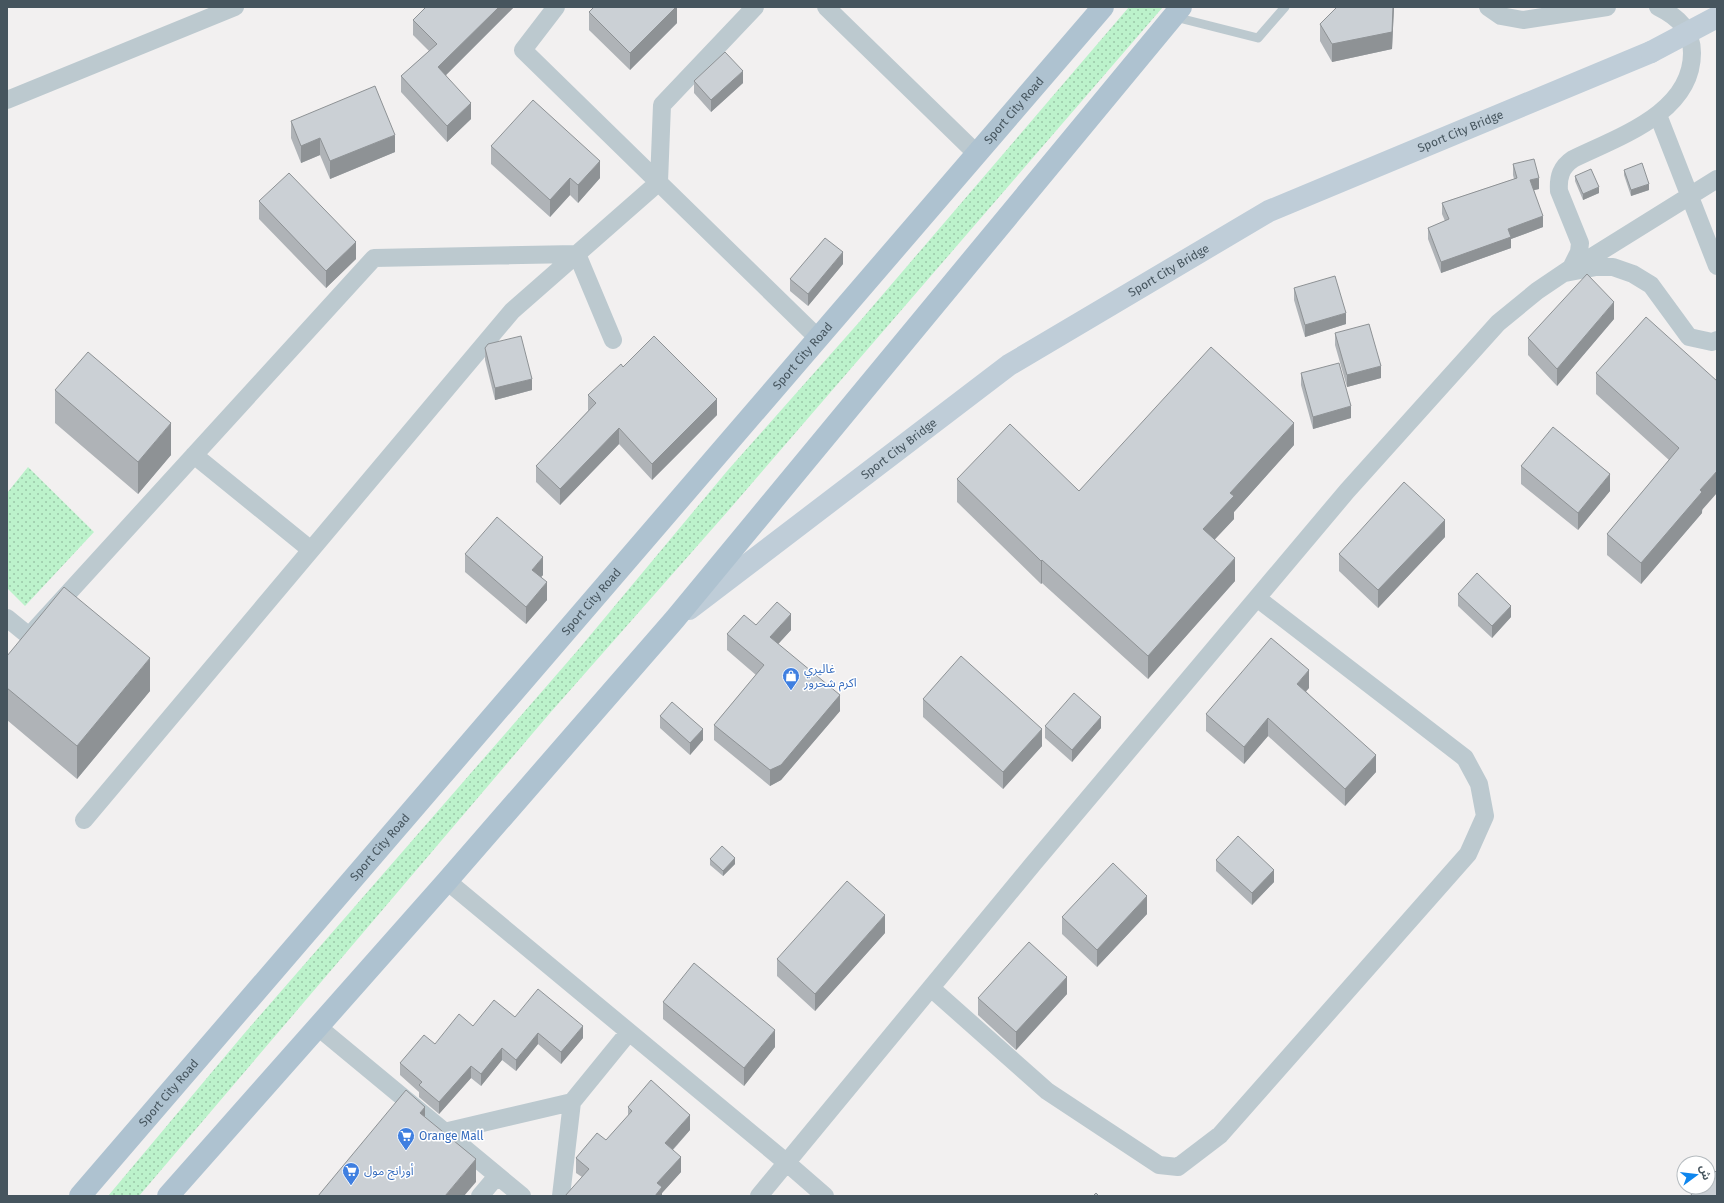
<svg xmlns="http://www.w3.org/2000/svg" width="1724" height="1203" viewBox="0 0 1724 1203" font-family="'Fira Sans','Noto Sans Arabic',sans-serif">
<defs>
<pattern id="grass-dots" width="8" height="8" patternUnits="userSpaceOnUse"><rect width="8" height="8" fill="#bcf2cb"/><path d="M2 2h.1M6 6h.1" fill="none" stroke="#9bc7a8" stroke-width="1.8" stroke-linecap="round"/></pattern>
</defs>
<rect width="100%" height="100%" fill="#f2f0f0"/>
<path fill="url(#grass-dots)" d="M 1129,7 L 1163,7 L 728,511 L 550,713 L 139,1196 L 108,1196 L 243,1035 L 578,650 L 728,470 L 861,320 Z
M 28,467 L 94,532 L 25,606 L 7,588 L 7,493 Z"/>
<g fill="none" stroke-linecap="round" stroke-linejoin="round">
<path stroke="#bcc9cf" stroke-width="9" d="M 1175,17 L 1258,38 L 1285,7"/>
<path stroke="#bcc9cf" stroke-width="18" d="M 556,7 L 523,50 L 818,338
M 826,7 L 977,154
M 1488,7 L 1501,16 L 1523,20 L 1607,7
M 7,100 L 235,7
M 1658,115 L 1717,266
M 1574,268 L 1717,179
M 1565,273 L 1596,267 L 1613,267 L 1633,274 L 1651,285 L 1689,337 L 1712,342 L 1717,340
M 194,455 L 311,550
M 7,618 L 29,636 L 374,258 L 577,254 L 613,340
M 84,820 L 512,311 L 659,182 L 662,105 L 755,7
M 447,881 L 787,1163 L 825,1196
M 931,988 L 1047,1091 L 1159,1165 L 1178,1167 L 1220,1135 L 1468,854 L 1485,816 L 1479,784 L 1465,758 L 1257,598
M 318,1027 L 522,1196
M 444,1132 L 572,1102
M 480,1196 L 497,1176
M 561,1196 L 572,1102 L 629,1032
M 759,1196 L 1033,864 L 1347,491 L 1498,323 L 1537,291 L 1571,268 L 1579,252 L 1580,243 L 1559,191 C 1558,177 1561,167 1573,159 C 1618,137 1692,113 1692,53 C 1692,30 1678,17 1658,7"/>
<path stroke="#bfcdd8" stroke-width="22" id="s1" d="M 689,609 L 1009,365 L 1269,211 L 1651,52"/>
<g stroke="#aec2d0" stroke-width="22">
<path id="s2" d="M 80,1196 L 1103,7"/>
<path d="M 168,1196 L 447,881 L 675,619 L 1181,7"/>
</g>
<path stroke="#bfcdd8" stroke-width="22" d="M 1651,52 L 1717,17"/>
</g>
<path fill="#afb3b7" d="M 426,7 L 514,7 L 446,75 L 471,119 L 447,142 L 401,92 L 401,76 L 429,51 L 413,35 L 413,20 Z
M 677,7 L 677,23 L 630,70 L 589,30 L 589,12 Z
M 1394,7 L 1392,49 L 1332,62 L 1320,41 L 1320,24 Z
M 694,81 L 743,83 L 711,112 L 694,93 Z
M 291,121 L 395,152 L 330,179 L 320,155 L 301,163 L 291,138 Z
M 491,146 L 600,178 L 578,203 L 570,195 L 550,217 L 491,164 Z
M 1513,164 L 1539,189 L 1534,190 L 1543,227 L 1511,239 L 1511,248 L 1441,273 L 1428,239 L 1428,228 L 1445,221 L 1442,214 L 1442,203 L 1514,179 L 1513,175 Z
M 1624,170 L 1649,190 L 1631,196 L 1624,175 Z
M 1575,176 L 1599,193 L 1583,200 L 1575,181 Z
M 259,201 L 356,259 L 326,288 L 259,219 Z
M 843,264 L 808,306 L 790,291 L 790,279 Z
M 1294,288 L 1346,324 L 1305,337 L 1294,300 Z
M 1614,319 L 1557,386 L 1528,355 L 1528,338 Z
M 1335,333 L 1381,378 L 1347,387 L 1335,345 Z
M 485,348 L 532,390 L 495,400 L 485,360 Z
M 623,367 L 717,415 L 652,480 L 619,444 L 560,505 L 536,482 L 536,466 L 588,411 L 588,395 Z
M 1301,373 L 1351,418 L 1313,429 L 1301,385 Z
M 1596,373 L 1717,381 L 1702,513 L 1641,584 L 1607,555 L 1607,534 L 1669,460 L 1596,394 Z
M 55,390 L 171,455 L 138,494 L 55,423 Z
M 1294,445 L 1234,512 L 1234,519 L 1214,540 L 1235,581 L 1148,679 L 1042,583 L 1041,584 L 957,502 L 957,479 L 1079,491 Z
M 1521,466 L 1610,491 L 1578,530 L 1521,484 Z
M 1445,537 L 1378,608 L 1339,571 L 1339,554 Z
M 465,554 L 543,575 L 541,577 L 547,600 L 526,624 L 465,572 Z
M 1458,594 L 1511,617 L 1492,638 L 1458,606 Z
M 756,625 L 791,630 L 778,644 L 840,711 L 781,780 L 770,786 L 714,740 L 714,725 L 756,675 L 727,650 L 727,634 Z
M 7,656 L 150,691 L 77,779 L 7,720 Z
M 1309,688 L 1306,691 L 1376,772 L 1345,806 L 1268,736 L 1244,764 L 1206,731 L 1206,714 Z
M 923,699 L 1042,746 L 1003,789 L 923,717 Z
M 660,716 L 703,740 L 690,755 L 660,728 Z
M 1045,726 L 1101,728 L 1072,762 L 1045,738 Z
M 710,859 L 735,864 L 723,876 L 710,865 Z
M 1216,860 L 1274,882 L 1252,905 L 1216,871 Z
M 1147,914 L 1097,967 L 1062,934 L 1062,917 Z
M 885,933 L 815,1011 L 777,976 L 777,959 Z
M 1067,994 L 1016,1050 L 978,1015 L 978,998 Z
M 663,1002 L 775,1047 L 744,1086 L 663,1019 Z
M 515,1017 L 583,1038 L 561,1064 L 538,1044 L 516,1071 L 502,1060 L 481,1086 L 471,1078 L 439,1114 L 419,1097 L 419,1092 L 400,1075 L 400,1063 L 435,1044 L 473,1026 Z
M 628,1107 L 690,1130 L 673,1150 L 681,1172 L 662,1193 L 662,1196 L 582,1177 L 576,1173 L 576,1158 L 606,1140 L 628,1116 Z"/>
<path fill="#8e9295" d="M 499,7 L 514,7 L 438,83 L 438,67 Z
M 676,7 L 677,7 L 677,23 L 630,70 L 630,53 Z
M 1394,7 L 1392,49 L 1332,62 L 1332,44 Z
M 743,71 L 743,83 L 711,112 L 711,100 Z
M 471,103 L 471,119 L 447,142 L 447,126 Z
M 395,135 L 395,152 L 330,179 L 330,161 Z
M 320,138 L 320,155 L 301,163 L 301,146 Z
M 600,161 L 600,178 L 578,203 L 578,185 Z
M 570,178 L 570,195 L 550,217 L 550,200 Z
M 1539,178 L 1539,189 L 1530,191 L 1530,180 Z
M 1649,184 L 1649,190 L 1631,196 L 1631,190 Z
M 1599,187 L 1599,193 L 1583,200 L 1583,194 Z
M 1543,216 L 1543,227 L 1511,239 L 1511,248 L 1441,273 L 1441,262 L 1508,229 Z
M 356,242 L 356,259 L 326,288 L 326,271 Z
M 843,252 L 843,264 L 808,306 L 808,294 Z
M 1614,302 L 1614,319 L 1557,386 L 1557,369 Z
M 1346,313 L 1346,324 L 1305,337 L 1305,325 Z
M 1381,366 L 1381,378 L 1347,387 L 1347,375 Z
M 532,379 L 532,390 L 495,400 L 495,388 Z
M 717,399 L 717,415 L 652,480 L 652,464 Z
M 1351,406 L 1351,418 L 1313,429 L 1313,417 Z
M 171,423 L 171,455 L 138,494 L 138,462 Z
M 1294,423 L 1294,445 L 1234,512 L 1234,519 L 1203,552 L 1203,529 L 1230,493 Z
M 619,428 L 619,444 L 560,505 L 560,489 Z
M 1717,471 L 1717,493 L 1702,510 L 1702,513 L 1641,584 L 1641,563 L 1700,490 Z
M 1610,474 L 1610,491 L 1578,530 L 1578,513 Z
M 1445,520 L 1445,537 L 1378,608 L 1378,590 Z
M 543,557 L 543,575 L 532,587 L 532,570 Z
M 1235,558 L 1235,581 L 1148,679 L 1148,656 Z
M 1042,560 L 1042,583 L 1041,584 L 1041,561 Z
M 547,582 L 547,600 L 526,624 L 526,607 Z
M 1511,606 L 1511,617 L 1492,638 L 1492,626 Z
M 791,614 L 791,630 L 770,653 L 770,637 Z
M 150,658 L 150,691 L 77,779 L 77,746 Z
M 1309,670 L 1309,688 L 1297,701 L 1297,684 Z
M 840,695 L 840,711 L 781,780 L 770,786 L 770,770 Z
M 1101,717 L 1101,728 L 1072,762 L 1072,750 Z
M 1268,718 L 1268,736 L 1244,764 L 1244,747 Z
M 703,729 L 703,740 L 690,755 L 690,743 Z
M 1042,729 L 1042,746 L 1003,789 L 1003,772 Z
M 1376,755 L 1376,772 L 1345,806 L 1345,789 Z
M 735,858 L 735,864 L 723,876 L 723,871 Z
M 1274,870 L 1274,882 L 1252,905 L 1252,893 Z
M 1147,896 L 1147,914 L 1097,967 L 1097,950 Z
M 885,915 L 885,933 L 815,1011 L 815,994 Z
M 1067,977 L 1067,994 L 1016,1050 L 1016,1032 Z
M 583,1026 L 583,1038 L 561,1064 L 561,1052 Z
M 775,1030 L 775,1047 L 744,1086 L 744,1068 Z
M 538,1033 L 538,1044 L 516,1071 L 516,1060 Z
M 502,1048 L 502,1060 L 481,1086 L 481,1074 Z
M 471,1066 L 471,1078 L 439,1114 L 439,1102 Z
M 425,1107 L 425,1130 L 420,1113 Z
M 690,1115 L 690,1130 L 665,1158 L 665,1143 Z
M 681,1157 L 681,1172 L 662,1193 L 662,1196 L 655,1196 L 657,1183 Z
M 476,1159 L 476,1182 L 464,1196 L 445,1196 Z"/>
<path fill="#cbd0d5" stroke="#8e9295" d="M 426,7 L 499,7 L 438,67 L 471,103 L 447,126 L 401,76 L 437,44 L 413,20 Z
M 594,7 L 676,7 L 630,53 L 589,12 Z
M 1337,7 L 1393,7 L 1392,32 L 1332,44 L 1320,24 Z
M 725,52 L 743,71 L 711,100 L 694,81 Z
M 375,86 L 395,135 L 330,161 L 320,138 L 301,146 L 291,121 Z
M 533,100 L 600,161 L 578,185 L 570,178 L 550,200 L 491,146 Z
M 1534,159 L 1539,178 L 1530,180 L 1543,216 L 1508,229 L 1511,237 L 1441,262 L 1428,228 L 1449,219 L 1442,203 L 1517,178 L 1513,164 Z
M 1642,163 L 1649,184 L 1631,190 L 1624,170 Z
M 1591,169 L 1599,187 L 1583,194 L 1575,176 Z
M 289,173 L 356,242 L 326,271 L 259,201 Z
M 825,238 L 843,252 L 808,294 L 790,279 Z
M 1587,274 L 1614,302 L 1557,369 L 1528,338 Z
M 1335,276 L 1346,313 L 1305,325 L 1294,288 Z
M 1646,317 L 1717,381 L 1717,471 L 1700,490 L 1702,492 L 1641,563 L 1607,534 L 1679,448 L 1596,373 Z
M 1369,324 L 1381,366 L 1347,375 L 1335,333 Z
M 521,336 L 532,379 L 495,388 L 485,348 L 488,344 Z
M 654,336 L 717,399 L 652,464 L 619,428 L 560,489 L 536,466 L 596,403 L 588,395 L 621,364 L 623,367 Z
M 1211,347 L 1294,423 L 1230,493 L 1234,496 L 1203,529 L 1235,558 L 1148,656 L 1042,560 L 1041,561 L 957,479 L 1010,424 L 1079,491 Z
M 88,352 L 171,423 L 138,462 L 55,390 Z
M 1339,363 L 1351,406 L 1313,417 L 1301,373 Z
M 1553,427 L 1610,474 L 1578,513 L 1521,466 Z
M 1404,482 L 1445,520 L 1378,590 L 1339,554 Z
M 497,517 L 543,557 L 532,570 L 547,582 L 526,607 L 465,554 Z
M 1477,573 L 1511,606 L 1492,626 L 1458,594 Z
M 64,587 L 150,658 L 77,746 L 7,688 L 7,656 Z
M 777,602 L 791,614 L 770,637 L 840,695 L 781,765 L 770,770 L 714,725 L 764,665 L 727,634 L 744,615 L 756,625 Z
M 1271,638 L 1309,670 L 1297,684 L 1376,755 L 1345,789 L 1268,718 L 1244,747 L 1206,714 Z
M 961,656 L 1042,729 L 1003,772 L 923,699 Z
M 1074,693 L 1101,717 L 1072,750 L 1045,726 Z
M 672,702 L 703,729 L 690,743 L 660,716 Z
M 1238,836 L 1274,870 L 1252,893 L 1216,860 Z
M 722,846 L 735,858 L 723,871 L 710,859 Z
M 1113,863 L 1147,896 L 1097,950 L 1062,917 Z
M 847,881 L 885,915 L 815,994 L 777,959 Z
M 1029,942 L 1067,977 L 1016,1032 L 978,998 Z
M 694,963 L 775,1030 L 744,1068 L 663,1002 Z
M 538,989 L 583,1026 L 561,1052 L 538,1033 L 516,1060 L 502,1048 L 481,1074 L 471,1066 L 439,1102 L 419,1085 L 422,1082 L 400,1063 L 424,1035 L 435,1044 L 459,1014 L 473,1026 L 494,1000 L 515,1017 Z
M 651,1080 L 690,1115 L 665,1143 L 681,1157 L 657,1183 L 662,1187 L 655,1196 L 565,1196 L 589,1169 L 576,1158 L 597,1133 L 606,1140 L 632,1111 L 628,1107 Z
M 406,1090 L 425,1107 L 420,1113 L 476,1159 L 445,1196 L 318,1196 Z
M 1713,1169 L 1717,1173 L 1717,1196 L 1690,1196 L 1698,1187 L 1708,1187 L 1708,1175 Z
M 1096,1193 L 1099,1196 L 1093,1196 Z"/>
<defs>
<symbol id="shop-pin" viewBox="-11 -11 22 30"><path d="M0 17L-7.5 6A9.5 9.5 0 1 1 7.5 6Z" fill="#3f7fe0" stroke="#fff"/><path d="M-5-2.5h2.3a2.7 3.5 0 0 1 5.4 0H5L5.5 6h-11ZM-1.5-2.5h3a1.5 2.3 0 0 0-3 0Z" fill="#fff"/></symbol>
<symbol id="supermarket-pin" viewBox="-11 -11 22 30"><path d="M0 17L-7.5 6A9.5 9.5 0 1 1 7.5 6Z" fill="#3f7fe0" stroke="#fff"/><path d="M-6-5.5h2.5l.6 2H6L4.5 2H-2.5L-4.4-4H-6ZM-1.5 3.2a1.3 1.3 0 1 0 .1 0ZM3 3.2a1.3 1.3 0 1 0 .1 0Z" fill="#fff"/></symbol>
</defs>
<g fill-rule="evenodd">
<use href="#shop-pin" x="781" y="666" width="20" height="27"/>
<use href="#supermarket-pin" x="396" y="1126" width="20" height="27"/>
<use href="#supermarket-pin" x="341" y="1161" width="20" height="27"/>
</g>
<g text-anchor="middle" stroke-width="3" stroke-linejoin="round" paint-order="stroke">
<g font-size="12" fill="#46555e" stroke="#fff">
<text dy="4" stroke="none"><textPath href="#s2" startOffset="1432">Sport City Road</textPath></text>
<text dy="4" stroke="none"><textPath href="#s1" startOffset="912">Sport City Bridge</textPath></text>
<text dy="4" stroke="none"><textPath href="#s1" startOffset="588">Sport City Bridge</textPath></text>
<text dy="4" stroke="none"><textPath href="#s2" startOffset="1108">Sport City Road</textPath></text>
<text dy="4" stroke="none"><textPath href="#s1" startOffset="264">Sport City Bridge</textPath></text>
<text dy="4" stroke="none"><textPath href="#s2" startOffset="784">Sport City Road</textPath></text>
<text dy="4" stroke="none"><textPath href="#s2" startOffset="460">Sport City Road</textPath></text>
<text dy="4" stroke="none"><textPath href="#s2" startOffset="136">Sport City Road</textPath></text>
</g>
<g font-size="12" fill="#366cbe" stroke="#fff" text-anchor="start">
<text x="804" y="673">غاليري<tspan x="804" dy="14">اكرم شحرور</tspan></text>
<text x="419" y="1140">Orange Mall</text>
<text x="364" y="1175">أورانج مول</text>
</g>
</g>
<rect width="1724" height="1203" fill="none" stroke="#46555e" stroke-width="16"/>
<g transform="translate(1696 1175) rotate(75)"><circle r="19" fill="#ffffff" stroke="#b5bbbf"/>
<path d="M0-3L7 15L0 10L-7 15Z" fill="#0e86ee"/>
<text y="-6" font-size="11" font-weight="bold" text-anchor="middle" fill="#46555e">ش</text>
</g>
</svg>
